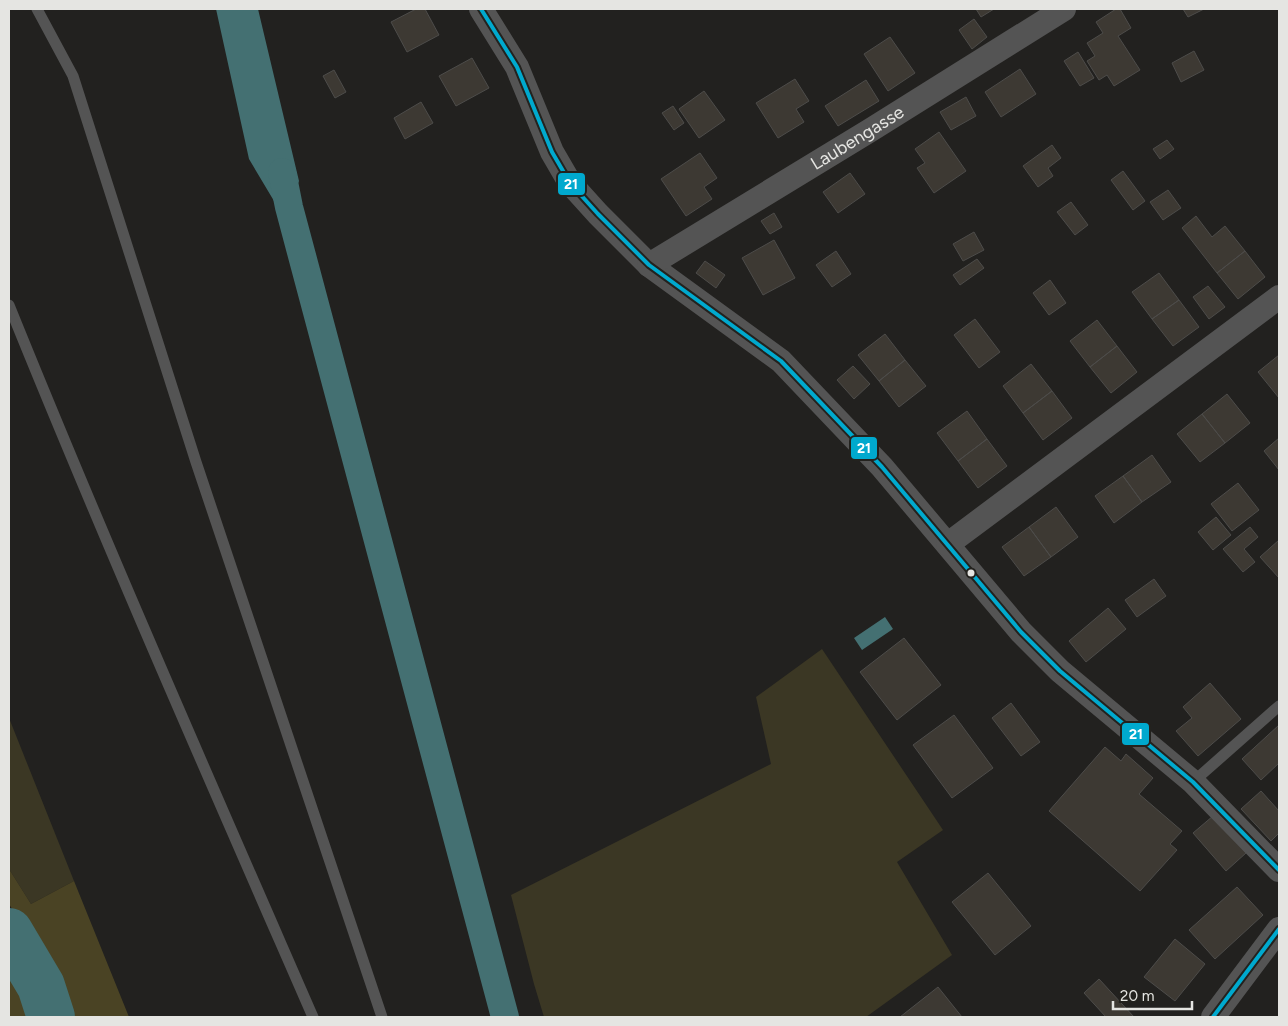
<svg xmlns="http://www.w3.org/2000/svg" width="1288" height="1026" viewBox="0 0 1288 1026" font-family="Figtree,sans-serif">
<rect width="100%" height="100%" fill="#22211f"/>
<path fill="#3b3724" d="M 822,649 L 943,830 L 897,862 L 952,955 L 866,1017 L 544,1017 L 534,984 L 511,895 L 771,764 L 756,697 Z
M 9,718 L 74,881 L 31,904 L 9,869 Z"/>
<path fill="#4a4324" d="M 9,869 L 31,904 L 74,881 L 129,1017 L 67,1017 L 55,979 L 9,904 Z
M 9,958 L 29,1017 L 9,1017 Z"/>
<path fill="#447072" d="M 216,9 L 258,9 L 299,181 L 289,207 L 274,201 L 249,159 Z
M 885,617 L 893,629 L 862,650 L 854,638 Z"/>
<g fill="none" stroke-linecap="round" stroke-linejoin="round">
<path stroke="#447072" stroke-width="28" d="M 282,172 L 289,207 L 505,1017"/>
<path stroke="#447072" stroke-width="48" d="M 9,932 L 41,986 L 51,1017"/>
</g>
<path fill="#3d3933" stroke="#4d4c4a" d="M 416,9 L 425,9 L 439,35 L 407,52 L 391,22 Z
M 976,9 L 994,9 L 981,17 Z
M 1116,9 L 1120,9 L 1131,28 L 1118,36 L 1140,70 L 1114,86 L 1107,75 L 1099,80 L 1087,61 L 1095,56 L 1087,43 L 1103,33 L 1096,22 Z
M 1183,9 L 1204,9 L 1188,17 Z
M 974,19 L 987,37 L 972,49 L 959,30 Z
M 890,37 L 915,73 L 888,91 L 864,54 Z
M 1194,51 L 1204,70 L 1181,82 L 1172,63 Z
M 1078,52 L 1094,78 L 1080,86 L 1064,61 Z
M 472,58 L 489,88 L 456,106 L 439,76 Z
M 1020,69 L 1036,94 L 1001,117 L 985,92 Z
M 334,70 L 346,92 L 335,98 L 323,76 Z
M 795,79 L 809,101 L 796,109 L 804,122 L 778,138 L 756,103 Z
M 866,80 L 879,101 L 838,126 L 825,106 Z
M 704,91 L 725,120 L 699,138 L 679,109 Z
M 966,97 L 976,116 L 951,130 L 940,112 Z
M 421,102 L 433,123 L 405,139 L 394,118 Z
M 673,106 L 684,123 L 674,130 L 662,113 Z
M 939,132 L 966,171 L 934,193 L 917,168 L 925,163 L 915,149 Z
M 1167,140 L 1174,149 L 1160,159 L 1153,149 Z
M 1052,145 L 1061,158 L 1048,168 L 1053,176 L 1038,187 L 1023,166 Z
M 700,153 L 717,178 L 704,187 L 712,199 L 686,216 L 661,179 Z
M 1123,171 L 1145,201 L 1133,210 L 1111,180 Z
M 850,173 L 865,194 L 838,213 L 823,192 Z
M 1168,190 L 1181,208 L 1163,220 L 1150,202 Z
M 1071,202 L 1088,225 L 1075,235 L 1057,212 Z
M 774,213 L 782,227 L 770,234 L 761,221 Z
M 1196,216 L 1212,237 L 1225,226 L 1245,251 L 1217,273 L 1182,228 Z
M 974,232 L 984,250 L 963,261 L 953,244 Z
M 774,240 L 795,278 L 763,295 L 742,258 Z
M 836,251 L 851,274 L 832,287 L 816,265 Z
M 1245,251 L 1265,277 L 1238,299 L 1217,273 Z
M 977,259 L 984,268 L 960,285 L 953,275 Z
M 705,261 L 725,275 L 716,288 L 696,273 Z
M 1159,273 L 1179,300 L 1152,319 L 1132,292 Z
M 1050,280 L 1066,303 L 1049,315 L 1033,293 Z
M 1208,286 L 1225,307 L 1209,319 L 1193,297 Z
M 1179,300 L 1199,327 L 1173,346 L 1152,319 Z
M 975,319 L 1000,352 L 979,368 L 954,335 Z
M 1097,320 L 1117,346 L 1090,367 L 1070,341 Z
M 885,334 L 905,360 L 879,381 L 858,355 Z
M 1117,346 L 1137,372 L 1111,393 L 1090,367 Z
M 1279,355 L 1279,398 L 1258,372 Z
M 905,360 L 926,386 L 899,407 L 879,381 Z
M 1031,364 L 1052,391 L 1023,413 L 1003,386 Z
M 853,366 L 870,384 L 854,399 L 837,380 Z
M 1052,391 L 1072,418 L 1043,440 L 1023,413 Z
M 1227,394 L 1250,423 L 1225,443 L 1202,414 Z
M 967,411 L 987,439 L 958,461 L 937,433 Z
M 1202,414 L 1225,443 L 1200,462 L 1177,434 Z
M 1279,438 L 1279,470 L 1264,451 Z
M 987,439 L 1007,466 L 978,488 L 958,461 Z
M 1152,455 L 1171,482 L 1142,502 L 1123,476 Z
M 1123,476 L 1142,502 L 1114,523 L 1095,496 Z
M 1238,483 L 1259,510 L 1232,531 L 1211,504 Z
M 1056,507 L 1078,537 L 1051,557 L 1029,527 Z
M 1216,517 L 1231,535 L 1213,550 L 1198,532 Z
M 1029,527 L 1051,557 L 1024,576 L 1002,547 Z
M 1250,527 L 1258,537 L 1244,549 L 1255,562 L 1243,572 L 1223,549 Z
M 1279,540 L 1279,578 L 1260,557 Z
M 1154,579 L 1166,596 L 1137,617 L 1125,600 Z
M 1108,608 L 1126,629 L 1086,662 L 1069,641 Z
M 904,638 L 941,685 L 897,720 L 860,672 Z
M 1210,683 L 1241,719 L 1198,756 L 1176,731 L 1192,718 L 1183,707 Z
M 1011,703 L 1040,742 L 1021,756 L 992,718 Z
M 954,715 L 993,768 L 952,798 L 913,745 Z
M 1279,725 L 1279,763 L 1261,780 L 1242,759 Z
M 1105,747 L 1121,761 L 1126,754 L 1153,778 L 1139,794 L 1182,831 L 1170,844 L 1177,850 L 1140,891 L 1049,811 Z
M 1261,791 L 1279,811 L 1279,833 L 1271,841 L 1241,809 Z
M 1213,816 L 1246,853 L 1226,871 L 1193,833 Z
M 988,873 L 1031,926 L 995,955 L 952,902 Z
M 1237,887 L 1263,915 L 1215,959 L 1189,930 Z
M 1175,939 L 1205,964 L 1175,1001 L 1144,977 Z
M 1099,979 L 1134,1017 L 1106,1017 L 1084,993 Z
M 938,987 L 962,1017 L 900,1017 Z"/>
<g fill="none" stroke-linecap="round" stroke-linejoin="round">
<path stroke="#545454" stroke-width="11" d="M 37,9 L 73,76 L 196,462 L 382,1017
M 9,305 C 106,545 210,781 313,1017
M 1193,782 L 1279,706"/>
<g stroke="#545454" stroke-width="24">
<path d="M 481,9 L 517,67 L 552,152 L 570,183 L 598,214 L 649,265 L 781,361 L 882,467 L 1021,632 L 1060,671 L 1193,782 L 1279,870"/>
<path id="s1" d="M 649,265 L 869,131 L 1064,9"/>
<path d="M 948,544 L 1279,297"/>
<path d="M 1213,1017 L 1279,929"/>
</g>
<defs>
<path id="bus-1" d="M 481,9 L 517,67 L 552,152 L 570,183 L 598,214 L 649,265 L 781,361 L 882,467 L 1021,632 L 1060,671 L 1193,782 L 1279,870
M 1213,1017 L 1279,929"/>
</defs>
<use href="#bus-1" stroke="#23221e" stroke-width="8"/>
<use href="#bus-1" stroke="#00a9ce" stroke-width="4"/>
</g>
<circle fill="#e5e5e2" stroke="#23221e" stroke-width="2" cx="971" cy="573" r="4.5"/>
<g text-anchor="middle" stroke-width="4" stroke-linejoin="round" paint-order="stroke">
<g font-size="18" fill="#e5e5e2" stroke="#23221e">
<text dy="6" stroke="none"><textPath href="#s1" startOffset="244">Laubengasse</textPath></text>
</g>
</g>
<g stroke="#23221e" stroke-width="2">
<rect x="557" y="172" width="29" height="24" rx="5" fill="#00a9ce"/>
<rect x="850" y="436" width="28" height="24" rx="5" fill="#00a9ce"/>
<rect x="1121" y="722" width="29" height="24" rx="5" fill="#00a9ce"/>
</g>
<g font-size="14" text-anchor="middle" font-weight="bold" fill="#fff">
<text x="571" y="189">21</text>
<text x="864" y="453">21</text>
<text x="1136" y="739">21</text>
</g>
<rect width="1288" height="1026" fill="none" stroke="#e5e5e2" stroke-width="20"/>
<path d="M1113 1001v8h79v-8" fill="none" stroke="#e5e5e2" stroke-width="2.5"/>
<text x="1120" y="1001" font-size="15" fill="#e5e5e2" stroke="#23221e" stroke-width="4" paint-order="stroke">20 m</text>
</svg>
